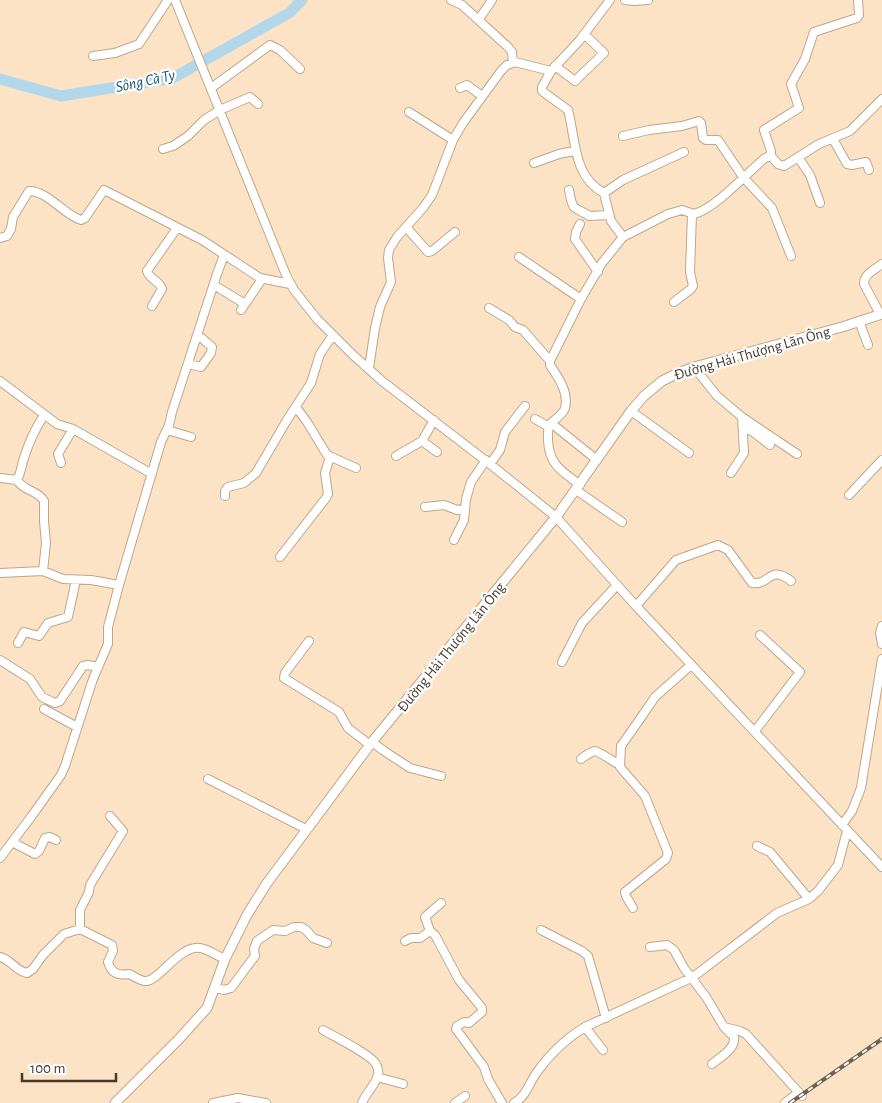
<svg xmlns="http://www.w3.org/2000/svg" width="882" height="1103" viewBox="0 0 882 1103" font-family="'Alegreya Sans',sans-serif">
<rect width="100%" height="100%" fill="#fde3c6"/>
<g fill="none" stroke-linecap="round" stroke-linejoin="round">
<path stroke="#b2d7ea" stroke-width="11" d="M 0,79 L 61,96 L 173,78 L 289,13 L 302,0"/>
<defs>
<path id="minor" d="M 175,0 L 286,275 L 294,290 L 317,319 L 352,354 L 382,381 L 490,464 L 556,517 L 636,606 L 882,867
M 451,0 L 462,5 L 508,47 L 512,52 L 513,63
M 625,0 L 634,1 L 648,0
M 479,19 L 492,0
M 93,56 L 115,53 L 139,44 L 168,0
M 555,66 L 575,81 L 604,53 L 584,34
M 551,71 L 542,87 L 542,91 L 568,110 C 576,140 573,177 604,193 L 611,221 L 623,237
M 211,88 L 270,45 L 280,50 L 300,69
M 460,88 L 467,85 L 482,96
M 409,112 L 453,140
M 623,136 L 649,130 L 682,126 L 699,121 L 701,123 L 703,138 L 706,140 L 718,140 L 743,177 L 772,208 L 791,256
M 833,139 L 847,164 L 852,165 L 866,162 L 869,170
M 163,149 L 173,146 L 188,136 L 204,120 L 220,110 L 250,97 L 258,104
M 771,156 L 771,151 L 764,130 L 799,108 L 791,84 L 805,59 L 814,32 L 857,18 L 859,15 L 858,0
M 798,157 L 810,175 L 820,203
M 534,163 L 559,154 L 574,151
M 569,190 C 570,195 571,203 574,207 C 578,211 585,212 589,216 L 609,215
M 604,193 L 623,180 L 684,152
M 580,224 L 576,232 L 575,239 L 598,272
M 406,227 L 428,252 L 432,251 L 455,232
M 0,238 L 7,236 L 11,229 L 13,217 L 29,191 C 48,191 64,215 81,220 L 85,218 L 104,190 L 202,240 L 260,278 L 290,284
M 519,257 L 581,299
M 214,285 L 245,304
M 674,302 L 691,289 L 693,286 L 690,272 L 692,214
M 152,306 L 162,289 C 160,281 149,279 147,271 L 177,228
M 489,308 L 509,320 L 515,327 L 523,330 L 550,361
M 241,310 L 262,279
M 880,314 L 864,284 C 864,274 874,270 882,264
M 859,321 L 868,345
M 188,364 L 201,367 L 211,353 L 212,347 L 198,335
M 694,367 L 717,396 L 742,417 L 797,454
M 369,368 L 375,328 L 380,307 L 391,282 L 388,258 L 389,250 L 397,237 L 423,208 L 432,195 L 453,140 L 463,123 L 501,71 L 507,65 L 515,62 L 551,71 L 579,41 L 610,0
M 0,381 L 57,424 L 73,429 L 152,474
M 296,407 L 307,422 L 327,455 L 356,468
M 631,411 L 689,453
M 535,419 L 549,427
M 551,423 L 597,460
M 743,428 L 752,431 L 770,445
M 167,430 L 191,437
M 422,441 L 437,452
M 396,456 L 422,441 L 434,420
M 61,463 L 58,454 L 73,429
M 490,464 L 500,450 L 505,432 L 525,406
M 731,473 L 744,453 L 742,417
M 0,478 L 17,480
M 580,485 C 562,471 549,465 548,440 C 548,435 547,430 550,425 C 554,419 563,415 565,408 C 569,392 558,377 550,365 L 550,361 L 581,299 L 602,263 L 623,237 L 668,214 L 682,210 L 694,214 C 716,208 747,173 765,158 L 771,156 L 778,164 L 784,166 L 819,144 L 850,131 L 882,99
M 576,490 L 622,522
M 849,495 L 882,460
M 225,496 L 225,491 L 228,487 L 244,483 L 256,473 L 287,420 L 311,383 L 320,354 L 333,335
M 425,507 L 444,505 L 457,510 L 464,509
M 454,540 L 464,520 L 466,499 L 471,482 L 486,460
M 280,557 L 326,498 L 328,494 L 325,473 L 330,457
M 43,571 L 46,543 L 44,521 L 44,501 C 38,490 23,491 17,480 C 22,471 21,466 24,458 C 29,442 35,429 44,415
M 0,573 L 43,571 L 63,579 L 91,580 L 119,585
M 636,606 L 676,560 L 718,545 L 728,550 L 752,583 C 770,586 769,564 791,581
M 882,626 L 880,633 L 882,644
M 309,641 L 285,673 L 284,678 L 339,712 L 348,728 L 370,745
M 18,643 L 24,632 L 39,636 L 48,623 L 68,617 L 76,580
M 0,660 L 30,679 L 42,697 L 55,703 L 60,701 L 83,666 L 88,665 L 98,667
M 562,662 L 582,623 L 617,585
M 44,709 L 77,727
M 755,731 L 800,672 L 760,635
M 372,742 L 384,751 L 410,768 L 441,776
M 581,759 C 585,756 590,752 595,751 C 598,751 614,762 620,765
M 208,779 L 306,829
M 842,825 L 852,811 L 861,788 L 882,659
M 12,842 L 35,854 L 39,851 L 45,838 L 50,837 L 56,840
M 757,846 L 770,852 L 809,899
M 0,858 L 31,817 L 61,775 L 65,766 L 93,679 L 108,644 L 108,627 L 119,585 L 161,442 L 169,425 L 172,412 L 217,274 L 224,255
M 633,908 L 626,896 L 625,892 L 666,859 L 668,853 L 645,796 L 620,767 L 621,746 L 640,719 L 655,697 L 691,665
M 80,929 L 80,910 L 89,892 L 90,885 L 123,831 L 110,816
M 541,930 L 582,951 L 588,956 L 606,1018
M 430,931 L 425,917 L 441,903
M 405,941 L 411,938 L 420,938 L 430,931 L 435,935 L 459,980 L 482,1008 L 482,1012 L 469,1023 L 464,1022 L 457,1026 L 456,1029 L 484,1067 L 488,1079 L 502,1103
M 650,947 L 667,945 L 674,950 L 684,968 L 706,997 L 724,1027 L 740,1031 L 746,1034 L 802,1096
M 0,957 C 10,959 16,971 27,973 L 33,969 L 43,955 L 64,934 L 80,929 L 112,945 L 113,951 L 108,962 C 111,973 118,976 129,974 C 134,976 141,982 147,981 C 160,979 180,945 200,948 C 208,949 217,956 225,959
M 216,988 L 224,990 L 231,988 L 255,956 L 254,949 L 257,941 L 273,930 L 285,931 L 294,927 L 301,927 L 306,930 L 313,938 L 327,943
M 585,1027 L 603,1050
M 323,1030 C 335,1037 370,1054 376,1064 C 378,1068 379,1072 378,1076 C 375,1085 366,1093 362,1103
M 712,1064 C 720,1057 736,1049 734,1037 L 724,1027
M 377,1077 L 403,1084
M 213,1103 L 238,1098 L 266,1103
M 455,1103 L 465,1096
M 514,1103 C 526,1097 529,1083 537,1072 C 550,1054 565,1039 585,1027 L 693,977 L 777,913 L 809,899 L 818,891 L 838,865 L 847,831
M 785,1103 L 798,1093"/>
<path id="tertiary" d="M 115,1103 L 179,1039 L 207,1008 L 225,959 L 247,915 L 267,883 L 372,742 L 556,517 L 631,411 L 644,396 L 662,381 L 676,374 L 694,367 L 842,327 L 882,314"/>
</defs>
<use href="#minor" stroke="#bea68a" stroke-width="10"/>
<use href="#tertiary" stroke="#bea68a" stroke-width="11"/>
<use href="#minor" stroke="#fff" stroke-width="8"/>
<use href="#tertiary" stroke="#fff" stroke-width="9"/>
<defs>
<path id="rail" d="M 790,1103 L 882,1039"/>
</defs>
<use href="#rail" stroke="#706252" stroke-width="4"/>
<use href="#rail" stroke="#fff" stroke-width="2" stroke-dasharray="5.5" stroke-linecap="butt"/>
</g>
<g text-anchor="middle" stroke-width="4.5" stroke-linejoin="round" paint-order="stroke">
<g font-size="15" fill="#43392d" stroke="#fff">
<text transform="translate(752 353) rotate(-16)" y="5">Đường Hải Thượng Lãn Ông</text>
<text transform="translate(451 647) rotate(-51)" y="5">Đường Hải Thượng Lãn Ông</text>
</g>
<g font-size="16" font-style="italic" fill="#185974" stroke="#fff">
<text transform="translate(145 80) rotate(-12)" y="6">Sông Cà Ty</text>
</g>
</g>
<path d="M22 1073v8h94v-8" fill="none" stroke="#43392d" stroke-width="2.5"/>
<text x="30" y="1073" font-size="15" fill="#43392d" stroke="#ffffff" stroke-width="4" paint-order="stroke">100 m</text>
</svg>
